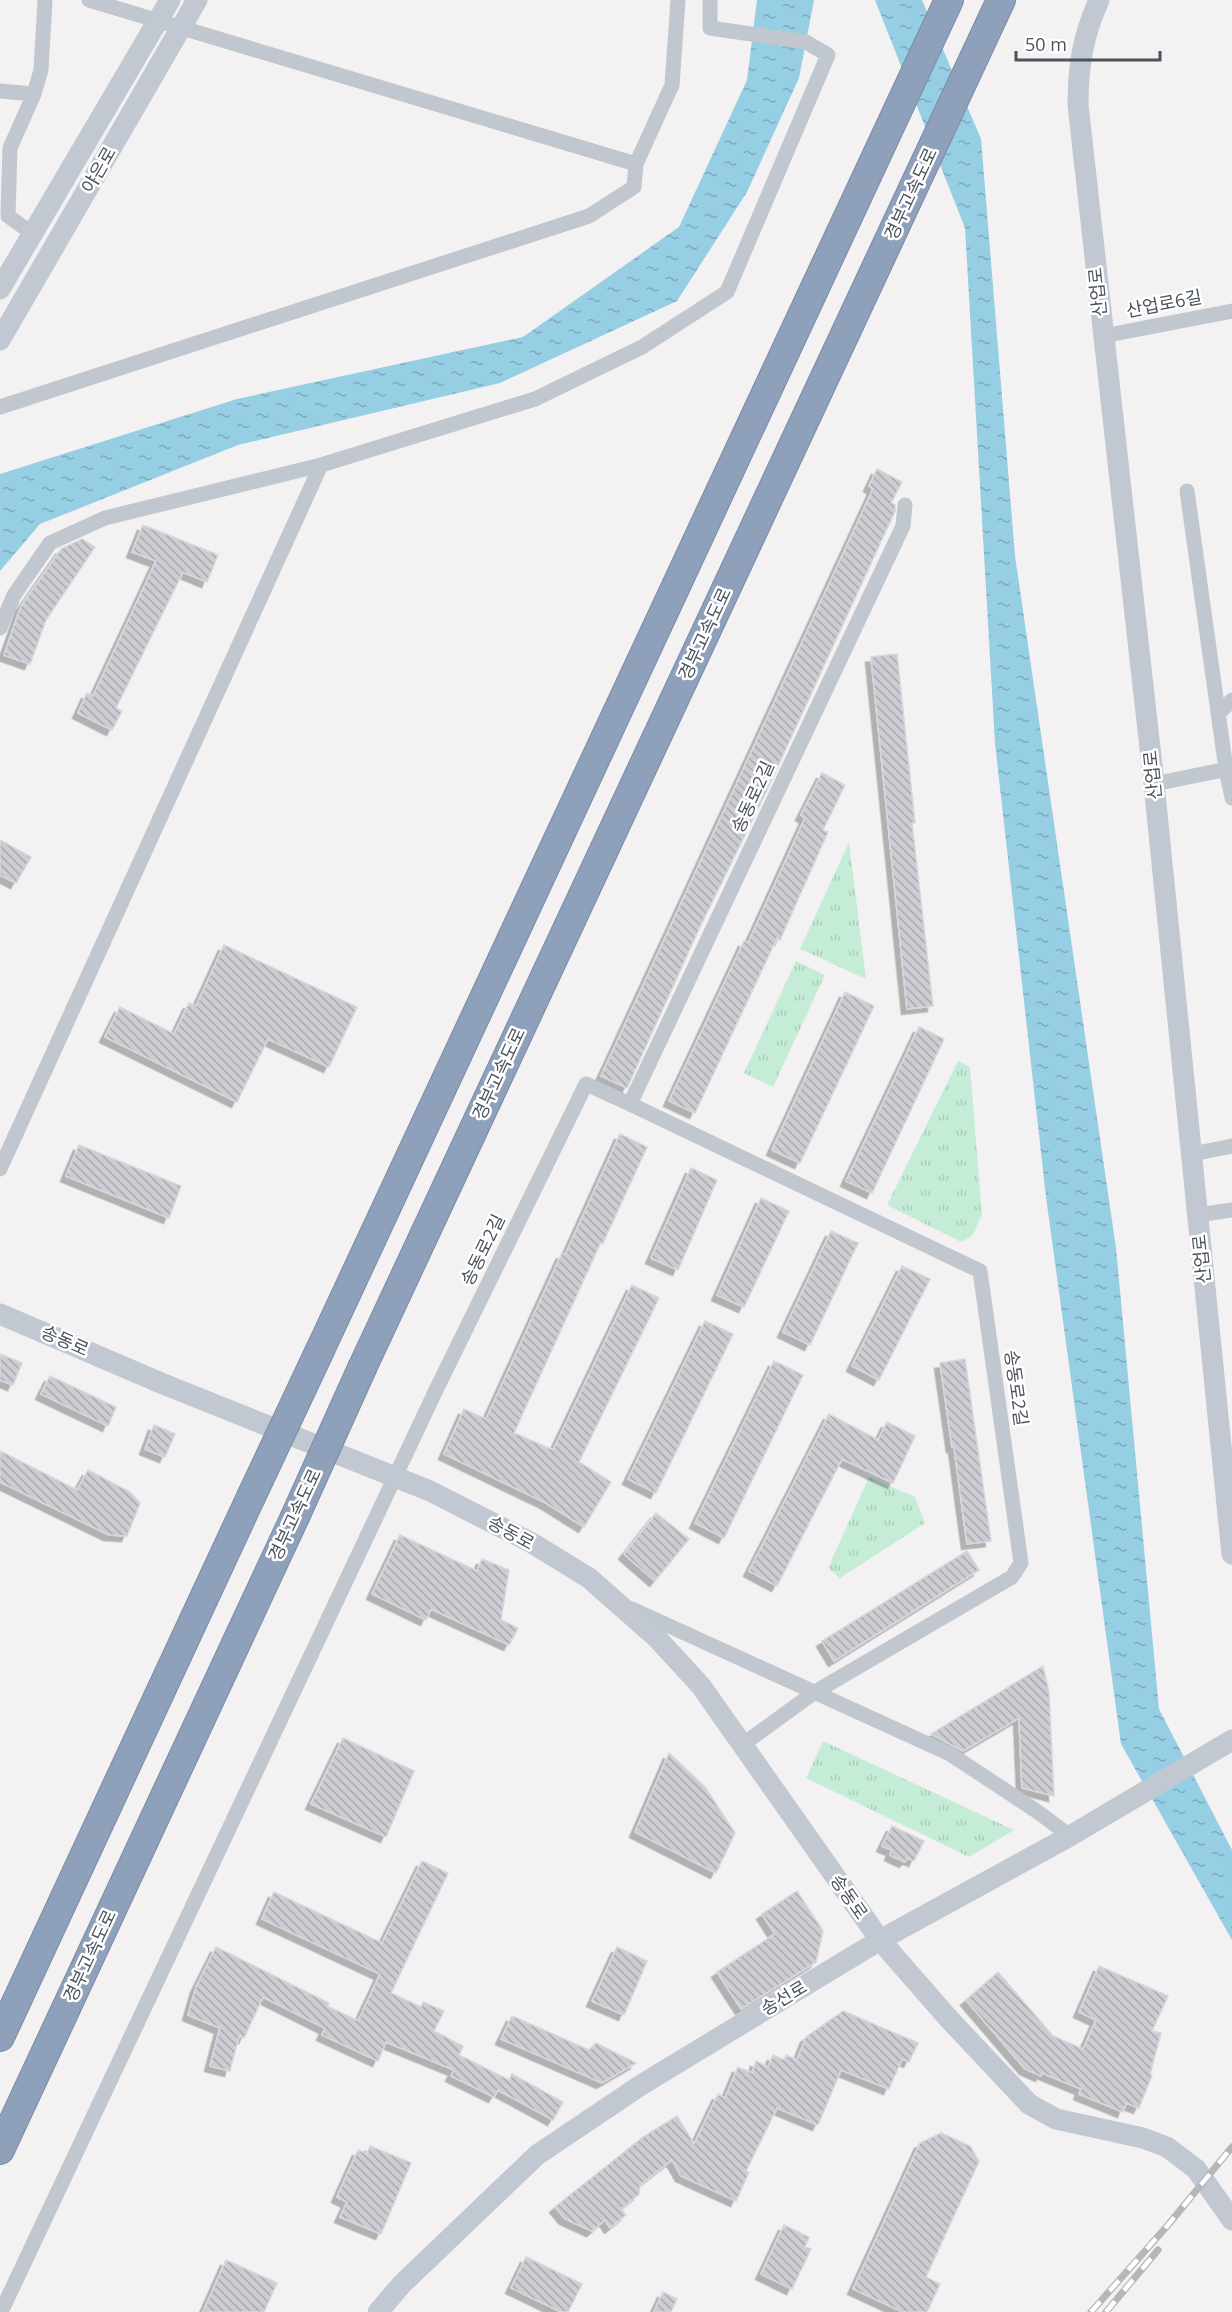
<svg xmlns="http://www.w3.org/2000/svg" width="1232" height="2312" viewBox="0 0 1232 2312" font-family="'Open Sans','Noto Sans KR',sans-serif">
<defs>
<pattern id="grass-tufts" width="24" height="20" patternUnits="userSpaceOnUse" patternTransform="scale(1.5)"><rect width="24" height="20" fill="#c5ecd7"/><path d="M3 7l-1-3M5 7V3M7 7l1-3M15 17l-1-3M17 17v-4M19 17l1-3" fill="none" stroke="#abccbb"/></pattern>
<pattern id="water-ripples" width="26" height="14" patternUnits="userSpaceOnUse" patternTransform="scale(1.5)"><rect width="26" height="14" fill="#96cee4"/><path d="M2 4q2-2 4 0t4 0M15 11q2-2 4 0t4 0" fill="none" stroke="#7caabc"/></pattern>
<pattern id="building-back-hatch" width="6" height="6" patternUnits="userSpaceOnUse" patternTransform="scale(1.5)"><rect width="6" height="6" fill="#cbcdd3"/><path d="M-1 5l2 2M0 0l6 6M5-1l2 2" fill="none" stroke="#a7a9ae"/></pattern>
<filter id="shadow"><feDropShadow dx="-5.5" dy="5.5" stdDeviation="0" flood-color="#0004"/></filter>
</defs>
<rect width="100%" height="100%" fill="#f3f1f1"/>
<path fill="url(#grass-tufts)" d="M 849,842 L 866,979 L 800,949 Z
M 796,961 L 825,975 L 773,1087 L 744,1073 Z
M 958,1061 L 970,1067 L 982,1215 L 972,1236 L 961,1242 L 887,1205 Z
M 869,1477 L 915,1497 L 925,1523 L 840,1578 L 828,1568 Z
M 823,1741 L 1014,1830 L 969,1857 L 806,1778 Z"/>
<path fill="url(#water-ripples)" d="M 757,0 L 814,0 L 799,78 L 747,192 L 677,301 L 500,383 L 238,445 L 40,524 L 0,571 L 0,474 L 237,399 L 523,337 L 679,227 L 747,80 Z
M 875,0 L 922,0 L 981,139 L 1015,556 L 1116,1248 L 1159,1709 L 1232,1850 L 1232,1940 L 1121,1744 L 1046,1197 L 995,743 L 965,228 Z"/>
<path fill="url(#building-back-hatch)" stroke="#d6d7dc" stroke-width="1.5" filter="url(#shadow)" d="M 877,469 L 902,482 L 891,503 L 895,505 L 895,511 L 766,792 L 698,931 L 627,1088 L 601,1076 L 873,489 L 869,486 Z
M 143,525 L 218,555 L 207,582 L 183,572 L 116,708 L 122,711 L 112,730 L 78,713 L 87,693 L 93,696 L 156,561 L 132,552 Z
M 82,539 L 95,547 L 46,620 L 30,664 L 4,655 L 21,606 L 61,549 Z
M 897,654 L 915,823 L 912,823 L 933,1006 L 907,1009 L 871,657 Z
M 822,773 L 845,785 L 823,830 L 828,832 L 780,940 L 777,938 L 695,1113 L 669,1101 L 744,941 L 748,943 L 805,818 L 801,815 Z
M 0,840 L 31,857 L 16,883 L 0,875 Z
M 224,945 L 357,1007 L 329,1067 L 268,1039 L 237,1102 L 105,1037 L 120,1007 L 174,1034 L 189,1003 L 196,1006 Z
M 845,992 L 874,1006 L 800,1163 L 772,1150 Z
M 919,1027 L 944,1039 L 872,1193 L 846,1181 Z
M 620,1134 L 647,1147 L 603,1243 L 601,1242 L 514,1433 L 553,1450 L 632,1285 L 659,1298 L 579,1462 L 611,1482 L 584,1527 L 546,1503 L 444,1454 L 464,1409 L 486,1419 L 562,1253 L 565,1255 Z
M 79,1145 L 181,1186 L 169,1218 L 66,1176 Z
M 691,1168 L 717,1180 L 678,1270 L 651,1258 Z
M 761,1198 L 789,1211 L 744,1307 L 717,1295 Z
M 831,1231 L 858,1243 L 810,1345 L 783,1332 Z
M 902,1266 L 930,1279 L 879,1380 L 852,1366 Z
M 705,1321 L 733,1334 L 656,1493 L 628,1479 Z
M 0,1354 L 22,1363 L 13,1385 L 0,1380 Z
M 965,1359 L 991,1541 L 967,1544 L 954,1447 L 952,1447 L 940,1363 Z
M 774,1361 L 803,1375 L 724,1538 L 695,1523 Z
M 50,1376 L 116,1407 L 108,1426 L 41,1394 Z
M 829,1414 L 878,1440 L 887,1422 L 915,1436 L 893,1483 L 842,1459 L 777,1586 L 749,1571 Z
M 154,1425 L 175,1434 L 165,1457 L 145,1449 Z
M 0,1451 L 77,1490 L 88,1470 L 130,1492 L 140,1503 L 127,1536 L 109,1535 L 0,1482 Z
M 656,1513 L 689,1539 L 655,1581 L 624,1554 Z
M 400,1535 L 477,1571 L 482,1559 L 509,1570 L 501,1620 L 518,1628 L 509,1645 L 431,1609 L 426,1620 L 372,1594 Z
M 967,1551 L 979,1570 L 834,1661 L 822,1641 Z
M 1043,1666 L 1049,1692 L 1054,1796 L 1022,1788 L 1019,1718 L 963,1751 L 931,1734 Z
M 343,1738 L 414,1771 L 386,1837 L 311,1804 Z
M 669,1753 L 705,1787 L 735,1833 L 716,1873 L 635,1832 Z
M 892,1826 L 924,1841 L 914,1861 L 907,1858 L 905,1862 L 890,1855 L 892,1850 L 882,1846 Z
M 422,1861 L 448,1873 L 391,1993 L 421,2007 L 423,2002 L 444,2011 L 434,2031 L 463,2046 L 459,2055 L 509,2080 L 512,2074 L 563,2102 L 553,2120 L 498,2090 L 494,2097 L 451,2076 L 454,2070 L 386,2042 L 378,2061 L 322,2035 L 325,2028 L 263,1997 L 244,2038 L 239,2036 L 230,2071 L 210,2066 L 220,2028 L 188,2015 L 196,1987 L 216,1947 L 329,2003 L 327,2006 L 358,2021 L 380,1974 L 262,1919 L 274,1892 L 382,1943 Z
M 797,1891 L 823,1931 L 816,1962 L 741,2009 L 717,1972 L 775,1934 L 762,1914 Z
M 617,1947 L 647,1961 L 624,2015 L 592,2001 Z
M 1099,1966 L 1168,1996 L 1152,2031 L 1161,2033 L 1150,2074 L 1152,2075 L 1139,2108 L 1126,2103 L 1123,2112 L 1079,2094 L 1081,2089 L 1042,2073 L 1041,2076 L 1025,2069 L 966,2000 L 998,1972 L 1053,2036 L 1083,2049 L 1096,2020 L 1079,2012 Z
M 843,2011 L 918,2043 L 909,2062 L 902,2059 L 889,2089 L 841,2070 L 818,2125 L 777,2108 L 746,2171 L 749,2172 L 736,2201 L 681,2176 L 672,2160 L 640,2185 L 639,2194 L 621,2209 L 626,2215 L 610,2228 L 605,2220 L 592,2231 L 565,2219 L 555,2207 L 643,2137 L 677,2116 L 694,2144 L 718,2094 L 725,2098 L 738,2067 L 752,2073 L 756,2061 L 768,2067 L 773,2055 L 784,2060 L 786,2055 L 797,2060 L 806,2037 Z
M 512,2016 L 589,2050 L 596,2043 L 636,2063 L 602,2083 L 501,2039 Z
M 941,2133 L 970,2146 L 979,2161 L 926,2277 L 940,2284 L 927,2312 L 903,2312 L 853,2289 L 920,2143 Z
M 370,2146 L 411,2163 L 381,2234 L 340,2217 L 347,2202 L 337,2197 L 358,2150 L 367,2154 Z
M 784,2225 L 809,2237 L 805,2247 L 811,2249 L 792,2289 L 761,2274 Z
M 526,2257 L 582,2284 L 568,2312 L 561,2312 L 511,2288 Z
M 226,2260 L 277,2283 L 264,2312 L 203,2312 Z
M 663,2292 L 677,2299 L 671,2312 L 654,2312 Z"/>
<g fill="none" stroke-linecap="round" stroke-linejoin="round">
<defs>
<path id="highway" d="M 321,1348 L 949,0
M 363,1366 L 1001,0
M 0,2037 L 250,1499
M 0,2150 L 294,1519"/>
</defs>
<use href="#highway" stroke="#798ba6" stroke-width="30"/>
<path stroke="#c1c7ce" stroke-width="15" d="M 89,0 L 636,164
M 0,91 L 34,94
M 33,234 L 8,216 L 10,148 L 34,94 L 41,70 L 45,0
M 1103,336 L 1232,311
M 0,407 L 589,216 L 634,187 L 636,164 L 672,85 L 678,0
M 1187,491 L 1226,769 L 1232,798
M 0,628 L 14,595 L 50,543 L 105,518 L 321,465 L 535,399 L 642,347 L 727,292 L 828,55 L 806,42 L 710,28 L 710,0
M 1218,714 L 1232,700
M 1154,784 L 1232,768
M 1192,1154 L 1232,1146
M 0,1169 L 321,465
M 1198,1215 L 1232,1210
M 632,1609 L 950,1754 L 1038,1812 L 1070,1836
M 742,1745 L 815,1692 L 1012,1577 L 1021,1563 L 980,1271 L 630,1104 L 903,526 L 905,505
M 1,2312 L 436,1390 L 586,1084 L 630,1104"/>
<path stroke="#c1c8d2" stroke-width="21" d="M 1099,0 C 1083,36 1078,65 1078,105 L 1154,784 L 1232,1554
M 0,289 L 170,0
M 0,340 L 197,0
M 0,1314 L 161,1383 L 430,1491 L 532,1543 L 589,1578 L 656,1637 L 701,1686 L 880,1940 L 949,2019 L 1029,2104 L 1056,2119 L 1143,2138 L 1167,2147 L 1196,2169 L 1232,2220
M 378,2312 L 402,2284 L 537,2155 L 641,2085 L 880,1940 L 1070,1836 L 1232,1740"/>
<use href="#highway" stroke="#8ea0ba" stroke-width="28"/>
<defs>
<path id="rail" d="M 1091,2312 L 1168,2225 L 1232,2147
M 1106,2312 L 1158,2250"/>
</defs>
<use href="#rail" stroke="#b4b6ba" stroke-width="7"/>
<use href="#rail" stroke="#fff" stroke-width="4.5" stroke-dasharray="14" stroke-linecap="butt"/>
<defs>
<path id="highway-bridge" d="M 250,1499 L 321,1348
M 294,1519 L 363,1366"/>
</defs>
<use href="#highway-bridge" stroke="#798ba6" stroke-width="30" stroke-linecap="butt"/>
<use href="#highway-bridge" stroke="#8ea0ba" stroke-width="28"/>
</g>
<g text-anchor="middle" stroke-width="5" stroke-linejoin="round" paint-order="stroke">
<g font-size="18" fill="#4b535d" stroke="#fff">
<text transform="translate(99 170) rotate(-60)" y="6">야은로</text>
<text transform="translate(911 194) rotate(-65)" y="6">경부고속도로</text>
<text transform="translate(1098 292) rotate(-96)" y="6">산업로</text>
<text transform="translate(1164 304) rotate(-11)" y="6">산업로6길</text>
<text transform="translate(705 634) rotate(-65)" y="6">경부고속도로</text>
<text transform="translate(1153 775) rotate(-96)" y="6">산업로</text>
<text transform="translate(753 797) rotate(-65)" y="6">송동로2길</text>
<text transform="translate(499 1074) rotate(-65)" y="6">경부고속도로</text>
<text transform="translate(483 1250) rotate(-64)" y="6">송동로2길</text>
<text transform="translate(1202 1259) rotate(-96)" y="6">산업로</text>
<text transform="translate(65 1341) rotate(24)" y="6">송동로</text>
<text transform="translate(1016 1388) rotate(82)" y="6">송동로2길</text>
<text transform="translate(295 1515) rotate(-65)" y="6">경부고속도로</text>
<text transform="translate(511 1533) rotate(29)" y="6">송동로</text>
<text transform="translate(849 1897) rotate(55)" y="6">송동로</text>
<text transform="translate(90 1956) rotate(-65)" y="6">경부고속도로</text>
<text transform="translate(784 1998) rotate(-31)" y="6">송선로</text>
</g>
</g>
<path d="M1016 51v9h144v-9" fill="none" stroke="#4b535d" stroke-width="3"/>
<text x="1025" y="51" font-size="18" fill="#4b535d" stroke="#ffffff" stroke-width="4.5" paint-order="stroke">50 m</text>
</svg>
